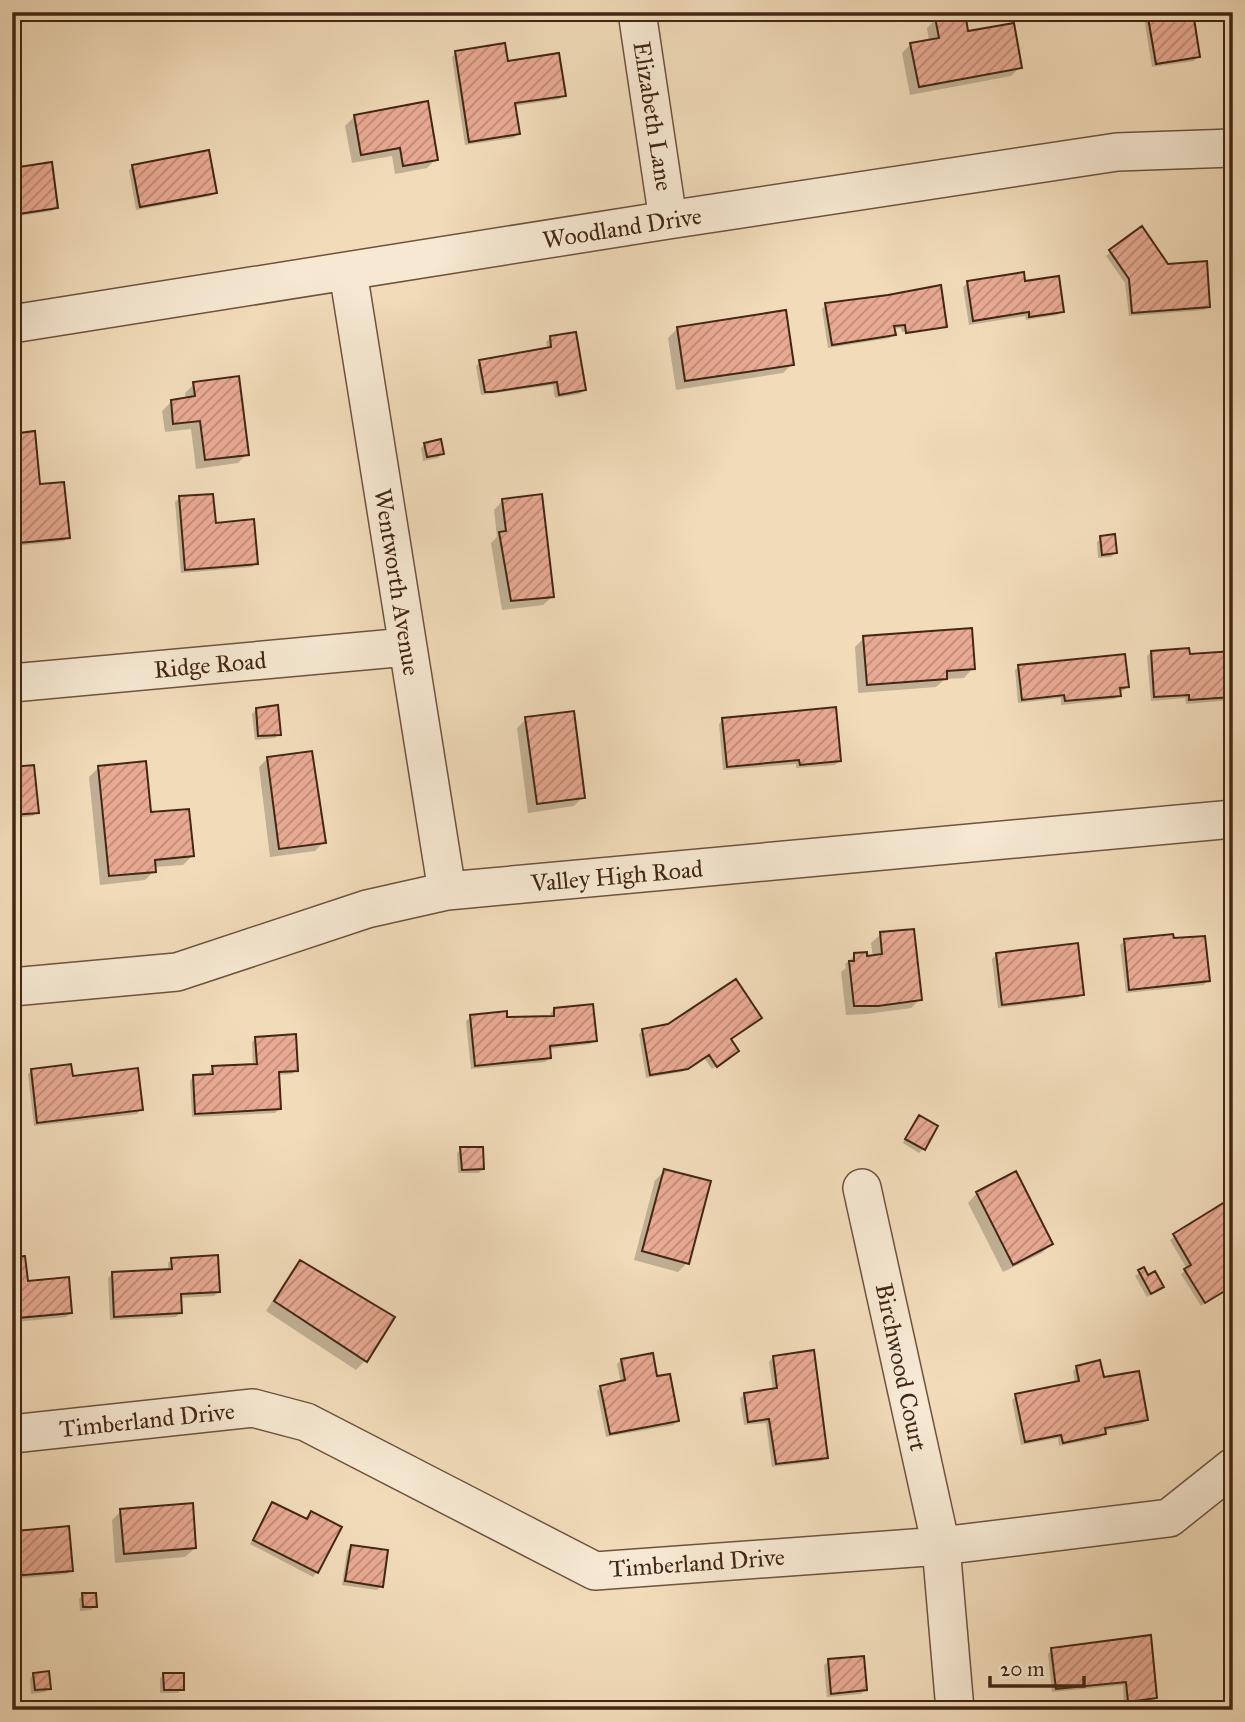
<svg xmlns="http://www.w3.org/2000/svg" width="1245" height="1722" viewBox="0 0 1245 1722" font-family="'IM FELL Great Primer',serif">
<defs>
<pattern id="building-hatch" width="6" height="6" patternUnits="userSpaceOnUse" patternTransform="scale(1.75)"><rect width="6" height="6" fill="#e9aa93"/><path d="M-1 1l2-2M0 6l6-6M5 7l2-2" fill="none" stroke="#be8a77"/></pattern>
</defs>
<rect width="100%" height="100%" fill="#f1dbb9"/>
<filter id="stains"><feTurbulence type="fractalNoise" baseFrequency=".00286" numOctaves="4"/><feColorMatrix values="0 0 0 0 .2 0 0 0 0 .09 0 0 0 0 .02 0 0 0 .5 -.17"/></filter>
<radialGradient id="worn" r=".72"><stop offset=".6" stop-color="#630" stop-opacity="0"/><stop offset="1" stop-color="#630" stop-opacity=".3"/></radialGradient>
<path fill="#0003" d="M 1143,12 L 1191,12 L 1198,56 L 1194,61 L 1152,67 Z
M 936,19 L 967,33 L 1020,67 L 1011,76 L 910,95 L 902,53 L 911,44 L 929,41 L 927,28 Z
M 456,53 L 506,63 L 564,95 L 560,99 L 514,106 L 518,134 L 514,138 L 465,145 L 452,57 Z
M 355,116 L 436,159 L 427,168 L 395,174 L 392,156 L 352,163 L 345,126 Z
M 133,166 L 215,192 L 211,196 L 136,210 L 129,170 Z
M 12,170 L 56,207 L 52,211 L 12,217 Z
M 1142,229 L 1167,265 L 1209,306 L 1204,310 L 1129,316 L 1125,283 L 1106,256 Z
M 968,283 L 1024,283 L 1062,311 L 1058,315 L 1026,320 L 1025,316 L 969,325 L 963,287 Z
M 939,287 L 946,326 L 943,328 L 943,326 L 902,332 L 901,328 L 893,329 L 894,334 L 890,338 L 828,348 L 822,309 L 826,305 L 889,296 Z
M 678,328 L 792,364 L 783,373 L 676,390 L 668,338 Z
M 550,338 L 584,390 L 580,394 L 555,398 L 553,385 L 481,395 L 476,366 L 480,362 L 548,350 L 546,342 Z
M 194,384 L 247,454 L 238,463 L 196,469 L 191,429 L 165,432 L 162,411 L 171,402 L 186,400 L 185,393 Z
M 12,435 L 38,486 L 68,537 L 64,541 L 15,546 L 12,519 Z
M 425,444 L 442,454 L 438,458 L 423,461 L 421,448 Z
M 180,498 L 215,525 L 256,563 L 252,567 L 181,573 L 175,502 Z
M 503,500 L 553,596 L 543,605 L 502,610 L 491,543 L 497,537 L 494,510 Z
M 1101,538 L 1115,553 L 1111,557 L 1098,558 L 1097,542 Z
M 864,638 L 973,668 L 964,678 L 945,679 L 936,687 L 858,693 L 855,647 Z
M 1151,652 L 1188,656 L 1233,653 L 1233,700 L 1186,704 L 1185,698 L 1151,701 L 1147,656 Z
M 1019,666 L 1127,687 L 1123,691 L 1119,691 L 1119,695 L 1115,699 L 1061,705 L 1061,698 L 1018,703 L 1015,670 Z
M 257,709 L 279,734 L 275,738 L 255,740 L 252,714 Z
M 526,719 L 583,797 L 574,806 L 528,813 L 517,728 Z
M 723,719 L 839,761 L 835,765 L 796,768 L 796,764 L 723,770 L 719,724 Z
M 268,758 L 324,842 L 315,851 L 270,857 L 259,767 Z
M 98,768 L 192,856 L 183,865 L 154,867 L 154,871 L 145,880 L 100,885 L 89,777 Z
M 12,769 L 37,812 L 33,816 L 12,818 Z
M 881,934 L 920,999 L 911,1008 L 867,1014 L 846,1015 L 841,972 L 846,968 L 845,964 L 855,955 L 866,958 L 873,957 L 871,943 Z
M 1172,940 L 1208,980 L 1204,985 L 1126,993 L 1120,945 L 1125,941 Z
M 996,955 L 1082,994 L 1078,998 L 998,1008 L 992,959 Z
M 554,1009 L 595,1040 L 591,1044 L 549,1049 L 550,1058 L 545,1062 L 471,1069 L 466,1021 L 471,1017 L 506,1019 L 551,1017 L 550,1014 Z
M 643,1030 L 729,1040 L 733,1055 L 712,1069 L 704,1058 L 682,1072 L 646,1078 L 639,1034 Z
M 256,1038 L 296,1070 L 292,1074 L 277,1075 L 279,1109 L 275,1113 L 192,1117 L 190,1081 L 194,1076 L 209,1076 L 209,1072 L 213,1068 L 253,1066 L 252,1042 Z
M 1232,1050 L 1233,1072 L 1229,1073 L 1227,1054 Z
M 32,1070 L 72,1078 L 141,1109 L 137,1114 L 34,1126 L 28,1074 Z
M 919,1117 L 923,1149 L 919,1153 L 903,1143 L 915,1121 Z
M 461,1149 L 483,1168 L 479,1173 L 458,1173 L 457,1153 Z
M 665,1171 L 687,1263 L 678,1272 L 634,1260 L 655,1180 Z
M 1016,1174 L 1051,1244 L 1042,1253 L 1003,1272 L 968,1203 L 977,1193 Z
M 1233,1199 L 1233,1286 L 1201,1306 L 1181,1274 L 1187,1269 L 1170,1240 Z
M 12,1259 L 26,1283 L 71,1313 L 66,1317 L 17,1322 L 17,1325 L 13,1329 Z
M 172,1259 L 219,1292 L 214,1296 L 180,1298 L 180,1313 L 176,1317 L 110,1320 L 108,1278 L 113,1273 L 168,1270 L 168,1263 Z
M 300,1263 L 365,1361 L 356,1370 L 266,1311 L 291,1272 Z
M 1143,1270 L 1148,1278 L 1162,1287 L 1147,1297 L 1135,1276 Z
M 773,1357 L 826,1457 L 822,1461 L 772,1467 L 766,1423 L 744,1425 L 740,1398 L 745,1394 L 773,1390 L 769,1362 Z
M 621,1360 L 656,1378 L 678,1421 L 673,1425 L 606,1437 L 597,1391 L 601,1387 L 621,1383 L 617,1364 Z
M 1077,1367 L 1102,1379 L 1147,1420 L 1142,1424 L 1104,1431 L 1104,1434 L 1100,1438 L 1059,1446 L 1058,1438 L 1021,1445 L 1012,1400 L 1016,1396 L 1075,1384 L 1073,1371 Z
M 273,1504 L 306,1521 L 312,1513 L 317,1572 L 313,1577 L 250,1544 L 269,1508 Z
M 121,1511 L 195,1548 L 185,1557 L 115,1563 L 112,1520 Z
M 12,1521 L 14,1533 L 71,1570 L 67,1574 L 12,1579 Z
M 351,1547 L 381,1586 L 377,1590 L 342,1585 L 347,1551 Z
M 83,1595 L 95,1606 L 91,1610 L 80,1611 L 79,1599 Z
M 1149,1637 L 1155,1698 L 1151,1702 L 1124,1705 L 1123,1685 L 1052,1692 L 1048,1654 L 1052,1650 Z
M 829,1661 L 865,1690 L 861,1694 L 827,1697 L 824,1665 Z
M 34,1674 L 49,1688 L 45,1692 L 31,1694 L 30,1678 Z
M 164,1674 L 182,1689 L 178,1693 L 160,1693 L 160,1678 Z"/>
<path fill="url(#building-hatch)" stroke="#432614" stroke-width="2" d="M 961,12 L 965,12 L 968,31 L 1014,23 L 1022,68 L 919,87 L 910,43 L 939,38 L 935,17 Z
M 1147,12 L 1193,12 L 1200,57 L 1156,64 Z
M 505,43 L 508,61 L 559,53 L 566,96 L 515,103 L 520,134 L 469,142 L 455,51 Z
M 428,101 L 438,160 L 403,166 L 400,148 L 361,155 L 354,115 Z
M 209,150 L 217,193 L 140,207 L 132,165 Z
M 52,162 L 58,208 L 12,215 L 12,168 Z
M 1142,226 L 1168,264 L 1207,261 L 1210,307 L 1132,313 L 1129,279 L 1109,250 Z
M 1024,272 L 1025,281 L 1059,276 L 1064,312 L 1029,317 L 1029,312 L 973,321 L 967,281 Z
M 941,285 L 947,327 L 906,333 L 905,325 L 894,326 L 896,335 L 832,345 L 825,303 L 888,295 Z
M 786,310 L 794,365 L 685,381 L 677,327 Z
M 576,332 L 586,390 L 559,395 L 557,382 L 492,392 L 485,392 L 479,360 L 551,347 L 550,336 Z
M 239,376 L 249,455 L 205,460 L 200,421 L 173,424 L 171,400 L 195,396 L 193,382 Z
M 35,431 L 40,484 L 64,482 L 70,538 L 19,543 L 12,479 L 12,434 Z
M 441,439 L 444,454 L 427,457 L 424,443 Z
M 213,494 L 216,523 L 254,519 L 258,564 L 185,570 L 179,496 Z
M 542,494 L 554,597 L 511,601 L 499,532 L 506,531 L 502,499 Z
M 1115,534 L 1117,553 L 1102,555 L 1100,536 Z
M 972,628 L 975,669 L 947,671 L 947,679 L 867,685 L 863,636 Z
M 1189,648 L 1190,654 L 1233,651 L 1233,697 L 1189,700 L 1189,695 L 1154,697 L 1151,651 Z
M 1125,654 L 1129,687 L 1120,688 L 1121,696 L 1065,701 L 1064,695 L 1022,700 L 1018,665 Z
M 278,705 L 281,735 L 258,736 L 256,708 Z
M 836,707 L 841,761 L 800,765 L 799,760 L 727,767 L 722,718 Z
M 574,711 L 585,798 L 537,804 L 525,717 Z
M 312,751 L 326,843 L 279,849 L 267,757 Z
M 146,761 L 151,812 L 189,809 L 194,856 L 155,860 L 156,872 L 109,876 L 98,766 Z
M 34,765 L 39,813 L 12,815 L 12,767 Z
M 914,929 L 922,1000 L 878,1006 L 854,1006 L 849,961 L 854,961 L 854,953 L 867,952 L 867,956 L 882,954 L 880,932 Z
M 1173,934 L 1174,938 L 1205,936 L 1210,981 L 1129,990 L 1124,939 Z
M 1078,943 L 1084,995 L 1002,1005 L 996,953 Z
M 736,979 L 762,1018 L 731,1039 L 739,1051 L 717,1067 L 709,1055 L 688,1069 L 650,1075 L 642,1029 L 668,1024 Z
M 593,1004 L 597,1041 L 550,1046 L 551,1058 L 475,1066 L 470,1015 L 507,1011 L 507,1017 L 554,1016 L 554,1008 Z
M 296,1034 L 298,1071 L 279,1072 L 281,1109 L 195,1114 L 193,1075 L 213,1074 L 212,1066 L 257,1064 L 255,1037 Z
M 71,1064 L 73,1076 L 138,1068 L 143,1110 L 37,1123 L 31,1069 Z
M 919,1115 L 938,1126 L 925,1150 L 905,1139 Z
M 460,1147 L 483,1147 L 484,1169 L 462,1170 Z
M 664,1169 L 711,1181 L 689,1264 L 642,1251 Z
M 1016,1171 L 1053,1244 L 1013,1265 L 976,1192 Z
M 1233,1197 L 1233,1286 L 1205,1303 L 1184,1269 L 1191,1265 L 1173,1234 Z
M 218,1255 L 220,1292 L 181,1294 L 182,1313 L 114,1317 L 112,1272 L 172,1269 L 171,1258 Z
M 25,1256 L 28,1281 L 69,1277 L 72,1313 L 18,1318 L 19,1326 L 12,1326 L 12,1257 Z
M 300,1260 L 395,1317 L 367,1362 L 274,1301 Z
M 1144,1267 L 1148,1275 L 1155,1271 L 1164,1287 L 1151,1294 L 1138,1270 Z
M 814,1350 L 828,1458 L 776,1464 L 769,1419 L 748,1422 L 744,1393 L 777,1388 L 773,1356 Z
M 653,1353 L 657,1376 L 670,1374 L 679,1421 L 610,1434 L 600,1386 L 625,1380 L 621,1359 Z
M 1100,1360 L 1104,1377 L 1139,1371 L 1148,1420 L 1105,1428 L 1106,1434 L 1063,1443 L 1061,1435 L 1025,1442 L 1015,1394 L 1079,1381 L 1076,1366 Z
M 272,1502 L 307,1519 L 311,1511 L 342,1527 L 318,1573 L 253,1540 Z
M 193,1503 L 196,1548 L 124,1554 L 120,1509 Z
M 15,1519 L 16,1531 L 69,1526 L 73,1571 L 12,1576 L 12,1520 Z
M 351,1545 L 388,1550 L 383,1587 L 345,1581 Z
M 82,1593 L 96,1593 L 97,1607 L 83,1607 Z
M 1151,1635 L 1157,1698 L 1128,1702 L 1126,1682 L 1056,1689 L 1051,1648 Z
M 864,1656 L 867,1690 L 831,1694 L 828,1659 Z
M 49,1671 L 51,1689 L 35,1690 L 33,1673 Z
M 163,1673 L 184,1673 L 184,1690 L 164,1690 Z"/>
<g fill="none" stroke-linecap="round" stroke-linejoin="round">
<defs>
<path id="minor" d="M 637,12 L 668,220
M 348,272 L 447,891
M 12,324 L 668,220 L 1117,152 L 1233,148
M 12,683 L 407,647
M 12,987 L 177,972 L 367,909 L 447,891 L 1233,819
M 862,1188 L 941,1546 L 955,1710
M 12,1434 L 253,1408 L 306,1422 L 595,1571 L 941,1546 L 1169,1518 L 1233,1467"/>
</defs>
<use href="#minor" stroke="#6e533d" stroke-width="40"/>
<use href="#minor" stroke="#f6e8d2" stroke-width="37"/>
</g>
<g text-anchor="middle" stroke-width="7" stroke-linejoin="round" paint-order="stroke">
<g font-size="24" fill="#432614" stroke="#f6e8d2">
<text transform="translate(653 116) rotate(81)" y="8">Elizabeth Lane</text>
<text transform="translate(622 228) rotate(-9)" y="8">Woodland Drive</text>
<text transform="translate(397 582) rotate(81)" y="8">Wentworth Avenue</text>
<text transform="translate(210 665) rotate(-5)" y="8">Ridge Road</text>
<text transform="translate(617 876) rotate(-5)" y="8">Valley High Road</text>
<text transform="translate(901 1367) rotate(78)" y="8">Birchwood Court</text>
<text transform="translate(147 1420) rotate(-6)" y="8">Timberland Drive</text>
<text transform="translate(697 1563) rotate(-4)" y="8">Timberland Drive</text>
</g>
</g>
<rect width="1245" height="1722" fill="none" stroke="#f1dbb9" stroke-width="42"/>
<rect x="14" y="14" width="1217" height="1694" fill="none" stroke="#432614" stroke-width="3.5"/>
<rect x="21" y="21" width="1203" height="1680" fill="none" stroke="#432614" stroke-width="2"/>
<path d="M990 1676v10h94v-10" fill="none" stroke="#432614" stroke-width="3.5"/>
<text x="1000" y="1676" font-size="21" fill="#432614" stroke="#f6e8d2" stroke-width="5" paint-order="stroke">20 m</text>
<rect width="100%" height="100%" filter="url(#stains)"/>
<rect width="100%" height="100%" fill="url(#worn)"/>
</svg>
